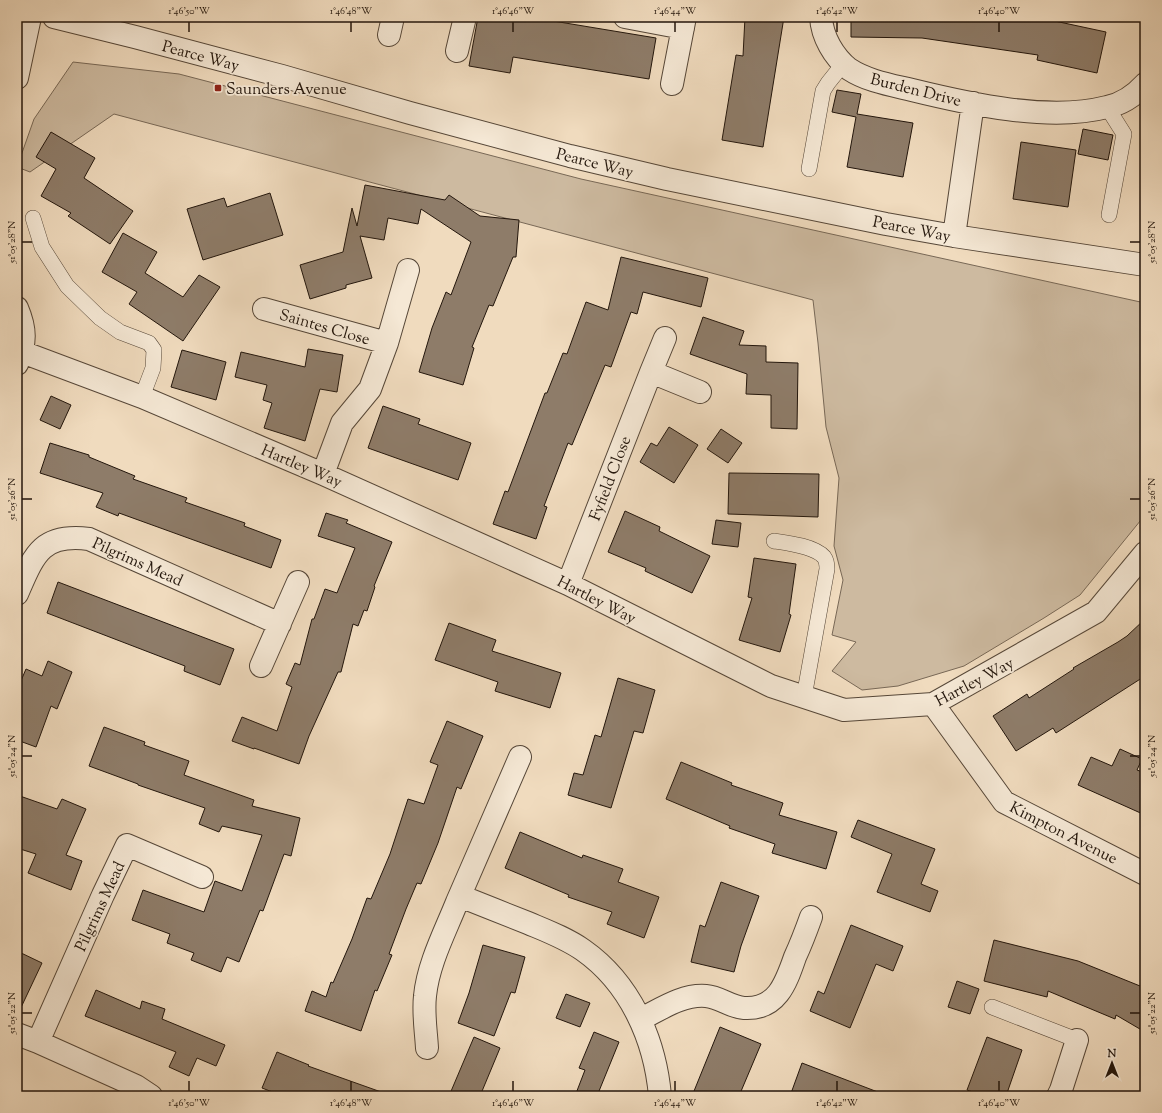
<svg xmlns="http://www.w3.org/2000/svg" width="1162" height="1113" viewBox="0 0 1162 1113" font-family="'Sorts Mill Goudy',serif">
<rect width="100%" height="100%" fill="#f0dbbe"/>
<filter id="stains"><feTurbulence type="fractalNoise" baseFrequency=".005" numOctaves="4"/><feColorMatrix values="0 0 0 0 .2 0 0 0 0 .09 0 0 0 0 .02 0 0 0 .5 -.17"/></filter>
<radialGradient id="worn" r=".72"><stop offset=".6" stop-color="#630" stop-opacity="0"/><stop offset="1" stop-color="#630" stop-opacity=".3"/></radialGradient>
<path fill="#cdbaa0" stroke="#786856" d="M 73,62 L 179,74 L 581,179 L 1145,303 L 1145,515 L 1080,595 L 1044,618 L 964,666 L 898,686 L 862,690 L 832,671 L 856,642 L 832,635 L 843,580 L 834,546 L 839,478 L 826,427 L 818,343 L 813,300 L 114,114 L 30,172 L 17,167 L 34,119 Z"/>
<path fill="#8e7c69" stroke="#23160c" d="M 478,17 L 529,17 L 656,38 L 649,79 L 513,57 L 510,73 L 469,66 Z
M 745,17 L 784,17 L 763,147 L 722,140 L 736,55 L 743,56 Z
M 851,17 L 1036,17 L 1106,32 L 1097,73 L 1037,60 L 1038,55 L 922,38 L 851,37 Z
M 837,90 L 861,94 L 857,114 L 913,123 L 903,177 L 847,167 L 856,117 L 832,112 Z
M 1083,129 L 1113,135 L 1108,160 L 1078,154 Z
M 51,132 L 95,158 L 84,178 L 133,211 L 110,244 L 68,216 L 71,213 L 41,196 L 56,169 L 36,157 Z
M 1021,142 L 1076,150 L 1068,207 L 1013,199 Z
M 365,185 L 445,200 L 449,195 L 480,216 L 519,220 L 516,257 L 513,257 L 493,306 L 489,305 L 472,347 L 474,348 L 463,385 L 419,372 L 432,328 L 446,292 L 451,295 L 471,242 L 421,209 L 418,224 L 388,218 L 384,240 L 360,236 L 372,278 L 346,285 L 346,288 L 310,299 L 300,265 L 343,252 L 352,208 L 357,226 Z
M 270,193 L 283,235 L 203,260 L 187,209 L 224,198 L 227,207 Z
M 123,233 L 157,252 L 145,273 L 183,297 L 199,275 L 220,287 L 183,341 L 129,304 L 137,292 L 102,272 Z
M 621,257 L 708,278 L 701,307 L 643,292 L 637,314 L 631,312 L 611,367 L 605,365 L 572,445 L 568,443 L 544,506 L 547,507 L 536,539 L 493,524 L 505,491 L 508,492 L 545,393 L 547,393 L 563,353 L 567,354 L 586,302 L 608,310 Z
M 703,317 L 744,331 L 739,345 L 766,346 L 766,362 L 798,363 L 797,429 L 771,428 L 771,395 L 746,394 L 747,374 L 690,354 Z
M 308,349 L 343,355 L 337,392 L 320,389 L 305,441 L 264,428 L 272,403 L 263,400 L 267,385 L 235,377 L 241,352 L 305,367 Z
M 182,350 L 226,362 L 216,400 L 171,387 Z
M 51,396 L 71,405 L 60,429 L 40,420 Z
M 383,406 L 420,419 L 418,424 L 471,443 L 458,480 L 368,448 Z
M 669,427 L 698,445 L 674,483 L 640,462 L 651,443 L 657,446 Z
M 721,429 L 742,443 L 728,463 L 707,449 Z
M 50,443 L 89,455 L 89,457 L 135,476 L 133,479 L 187,498 L 185,502 L 245,523 L 244,526 L 281,540 L 271,568 L 119,513 L 118,516 L 96,507 L 103,493 L 40,473 Z
M 729,473 L 819,474 L 818,517 L 728,514 Z
M 625,511 L 660,527 L 659,531 L 710,556 L 692,593 L 645,571 L 646,568 L 608,552 Z
M 326,513 L 348,520 L 346,523 L 392,542 L 374,586 L 375,587 L 367,611 L 364,610 L 358,626 L 353,624 L 341,672 L 338,672 L 309,736 L 299,764 L 254,748 L 254,749 L 232,741 L 242,717 L 277,731 L 292,687 L 286,684 L 295,663 L 300,665 L 312,619 L 314,619 L 325,589 L 337,593 L 355,548 L 318,536 Z
M 716,520 L 741,523 L 738,547 L 712,544 Z
M 754,558 L 796,564 L 789,614 L 791,615 L 780,652 L 739,640 L 752,598 L 748,597 Z
M 58,582 L 234,649 L 220,685 L 184,671 L 185,666 L 47,613 Z
M 1145,619 L 1145,676 L 1056,733 L 1053,728 L 1016,751 L 993,716 L 1027,694 L 1029,698 L 1074,669 L 1073,668 L 1118,642 L 1127,636 Z
M 449,623 L 496,640 L 492,651 L 561,673 L 550,708 L 495,691 L 498,682 L 435,660 Z
M 48,661 L 72,672 L 57,709 L 51,706 L 36,747 L 17,740 L 17,690 L 26,669 L 42,676 Z
M 618,678 L 655,690 L 643,733 L 634,731 L 611,808 L 568,795 L 574,773 L 583,775 L 595,735 L 601,737 Z
M 447,721 L 483,736 L 461,789 L 457,787 L 438,843 L 421,884 L 417,883 L 406,909 L 389,954 L 392,955 L 377,991 L 375,990 L 361,1031 L 305,1011 L 312,991 L 326,997 L 331,982 L 333,983 L 352,939 L 367,898 L 371,899 L 390,854 L 408,799 L 424,804 L 438,765 L 430,762 Z
M 104,727 L 145,742 L 144,745 L 189,761 L 184,775 L 254,800 L 252,806 L 300,818 L 291,856 L 284,854 L 263,911 L 260,910 L 239,962 L 227,957 L 221,972 L 191,960 L 194,953 L 167,943 L 170,934 L 132,920 L 143,890 L 204,912 L 215,881 L 242,891 L 262,835 L 222,826 L 219,832 L 199,824 L 205,808 L 138,785 L 138,784 L 89,766 Z
M 1120,749 L 1142,759 L 1137,770 L 1145,773 L 1145,815 L 1078,785 L 1091,757 L 1112,766 Z
M 681,762 L 732,783 L 731,785 L 783,803 L 779,815 L 837,832 L 826,869 L 772,853 L 775,844 L 729,828 L 730,826 L 666,799 Z
M 17,795 L 57,809 L 62,799 L 86,809 L 66,855 L 82,861 L 71,890 L 28,873 L 36,854 L 17,848 Z
M 858,820 L 935,849 L 921,884 L 938,891 L 930,912 L 877,892 L 892,854 L 851,837 Z
M 520,832 L 582,858 L 583,855 L 623,869 L 618,882 L 659,897 L 644,938 L 607,924 L 612,912 L 568,897 L 569,895 L 505,868 Z
M 721,882 L 759,896 L 741,946 L 734,972 L 691,962 L 700,925 L 705,927 Z
M 851,925 L 903,946 L 893,971 L 876,964 L 850,1028 L 810,1011 L 818,991 L 824,994 Z
M 994,940 L 1078,961 L 1145,988 L 1145,1032 L 1116,1015 L 1115,1019 L 1048,991 L 1047,997 L 984,981 Z
M 483,945 L 525,957 L 515,993 L 511,992 L 494,1036 L 458,1023 L 469,993 Z
M 17,951 L 42,963 L 17,1016 Z
M 957,981 L 979,989 L 970,1014 L 948,1007 Z
M 96,990 L 140,1009 L 142,1001 L 165,1009 L 162,1019 L 225,1045 L 216,1066 L 197,1058 L 189,1076 L 169,1067 L 176,1052 L 85,1016 Z
M 566,994 L 590,1003 L 580,1027 L 556,1018 Z
M 720,1027 L 761,1044 L 739,1096 L 692,1096 Z
M 594,1032 L 619,1042 L 597,1096 L 575,1096 L 585,1070 L 579,1068 Z
M 474,1037 L 500,1048 L 480,1096 L 449,1096 Z
M 987,1037 L 1022,1050 L 1006,1096 L 984,1096 L 967,1090 Z
M 277,1052 L 309,1065 L 308,1066 L 384,1093 L 383,1096 L 283,1096 L 262,1088 Z
M 802,1063 L 883,1094 L 883,1096 L 790,1096 Z"/>
<g fill="none" stroke-linecap="round" stroke-linejoin="round">
<defs>
<path id="service" d="M 1107,107 L 1124,134 L 1109,215
M 809,169 L 823,91 L 828,83 L 844,63
M 33,218 L 42,247 L 67,286 L 100,318 L 120,332 L 149,343 L 154,350 L 153,368 L 142,397
M 774,541 C 788,543 814,546 824,557 C 827,561 827,565 827,569 L 804,697
M 992,1007 L 1077,1040"/>
<path id="minor" d="M 54,17 L 135,37 L 282,76 L 410,113 L 570,156 L 667,179 L 886,224 L 954,236 L 1145,265
M 625,17 L 683,28
M 821,17 C 822,37 834,57 849,69 C 867,81 891,85 912,90 C 969,104 1049,122 1107,107 C 1122,104 1135,95 1145,84
M 389,35 L 393,17
M 457,51 L 465,17
M 17,78 L 30,17
M 672,84 L 685,17
M 954,236 L 973,103
M 17,308 C 26,329 26,343 17,364
M 264,309 L 387,343
M 22,352 L 142,397 L 323,474 L 568,584 L 771,686 L 844,710 L 933,704 L 1096,612 L 1145,553
M 651,372 L 700,392
M 323,474 L 342,423 L 370,389 L 387,343 L 408,270
M 568,584 L 651,372 L 665,338
M 17,594 C 34,555 41,533 89,539 L 280,624
M 261,666 L 298,582
M 933,704 L 1004,802 L 1145,874
M 460,896 C 483,905 505,914 528,923 C 547,931 566,938 583,950 C 630,983 655,1039 660,1096
M 641,1019 C 661,1009 683,994 706,996 C 720,997 730,1007 744,1008 C 777,1010 786,983 795,957 C 801,944 806,931 811,917
M 17,1034 L 38,1042 L 136,1086 L 151,1096
M 38,1042 L 103,895 L 127,845 L 202,877
M 427,1048 C 426,1031 423,1013 425,996 C 428,964 445,932 457,902 C 478,853 499,805 520,757
M 1058,1096 L 1061,1090 L 1077,1040"/>
</defs>
<use href="#service" stroke="#564738" stroke-width="16"/>
<use href="#minor" stroke="#564738" stroke-width="24"/>
<use href="#service" stroke="#f5e8d5" stroke-width="15"/>
<use href="#minor" stroke="#f5e8d5" stroke-width="22"/>
</g>
<path fill="none" stroke="#23160c" stroke-width="1.5" d="M 189,22 L 189,32M 351,22 L 351,32M 513,22 L 513,32M 675,22 L 675,32M 837,22 L 837,32M 999,22 L 999,32M 22,242 L 32,242M 1130,242 L 1140,242M 22,499 L 32,499M 1130,499 L 1140,499M 22,756 L 32,756M 1130,756 L 1140,756M 22,1013 L 32,1013M 1130,1013 L 1140,1013M 189,1081 L 189,1091M 351,1081 L 351,1091M 513,1081 L 513,1091M 675,1081 L 675,1091M 837,1081 L 837,1091M 999,1081 L 999,1091"/>
<rect fill="#8f2418" stroke="#f5e8d5" stroke-width="1.5" x="214" y="84" width="8" height="8" rx="2"/>
<g text-anchor="middle" stroke-width="3.5" stroke-linejoin="round" paint-order="stroke">
<g font-size="16" fill="#23160c" stroke="#f5e8d5">
<text transform="translate(201 55) rotate(15)" y="6">Pearce Way</text>
<text transform="translate(916 89) rotate(14)" y="6">Burden Drive</text>
<text transform="translate(595 162) rotate(14)" y="6">Pearce Way</text>
<text transform="translate(912 228) rotate(11)" y="6">Pearce Way</text>
<text transform="translate(325 326) rotate(16)" y="6">Saintes Close</text>
<text transform="translate(302 465) rotate(23)" y="6">Hartley Way</text>
<text transform="translate(609 478) rotate(-69)" y="6">Fyfield Close</text>
<text transform="translate(138 561) rotate(24)" y="6">Pilgrims Mead</text>
<text transform="translate(597 599) rotate(27)" y="6">Hartley Way</text>
<text transform="translate(974 681) rotate(-28)" y="6">Hartley Way</text>
<text transform="translate(1064 832) rotate(27)" y="6">Kimpton Avenue</text>
<text transform="translate(99 906) rotate(-65)" y="6">Pilgrims Mead</text>
</g>
<g font-size="16" fill="#23160c" stroke="#f5e8d5" text-anchor="start">
<text x="226" y="94">Saunders Avenue</text>
</g>
</g>
<rect width="1162" height="1113" fill="none" stroke="#f0dbbe" stroke-width="44"/>
<g transform="translate(1112 1063)" stroke="#f5e8d5" stroke-width="3" paint-order="stroke">
<path d="M0-3L7 15L0 10L-7 15Z" fill="#23160c"/>
<text y="-6" font-size="11" font-weight="bold" text-anchor="middle" fill="#23160c">N</text>
</g>
<rect x="22" y="22" width="1118" height="1069" fill="none" stroke="#23160c" stroke-width="1.5"/>
<g font-size="10" text-anchor="middle" fill="#23160c">
<text x="189" y="14">1°46'50"W</text>
<text x="351" y="14">1°46'48"W</text>
<text x="513" y="14">1°46'46"W</text>
<text x="675" y="14">1°46'44"W</text>
<text x="837" y="14">1°46'42"W</text>
<text x="999" y="14">1°46'40"W</text>
<text transform="translate(11 242) rotate(-90)" y="4">51°05'28"N</text>
<text transform="translate(1151 242) rotate(-90)" y="4">51°05'28"N</text>
<text transform="translate(11 499) rotate(-90)" y="4">51°05'26"N</text>
<text transform="translate(1151 499) rotate(-90)" y="4">51°05'26"N</text>
<text transform="translate(11 756) rotate(-90)" y="4">51°05'24"N</text>
<text transform="translate(1151 756) rotate(-90)" y="4">51°05'24"N</text>
<text transform="translate(11 1013) rotate(-90)" y="4">51°05'22"N</text>
<text transform="translate(1151 1013) rotate(-90)" y="4">51°05'22"N</text>
<text x="189" y="1106">1°46'50"W</text>
<text x="351" y="1106">1°46'48"W</text>
<text x="513" y="1106">1°46'46"W</text>
<text x="675" y="1106">1°46'44"W</text>
<text x="837" y="1106">1°46'42"W</text>
<text x="999" y="1106">1°46'40"W</text>
</g>
<rect width="100%" height="100%" filter="url(#stains)"/>
<rect width="100%" height="100%" fill="url(#worn)"/>
</svg>
